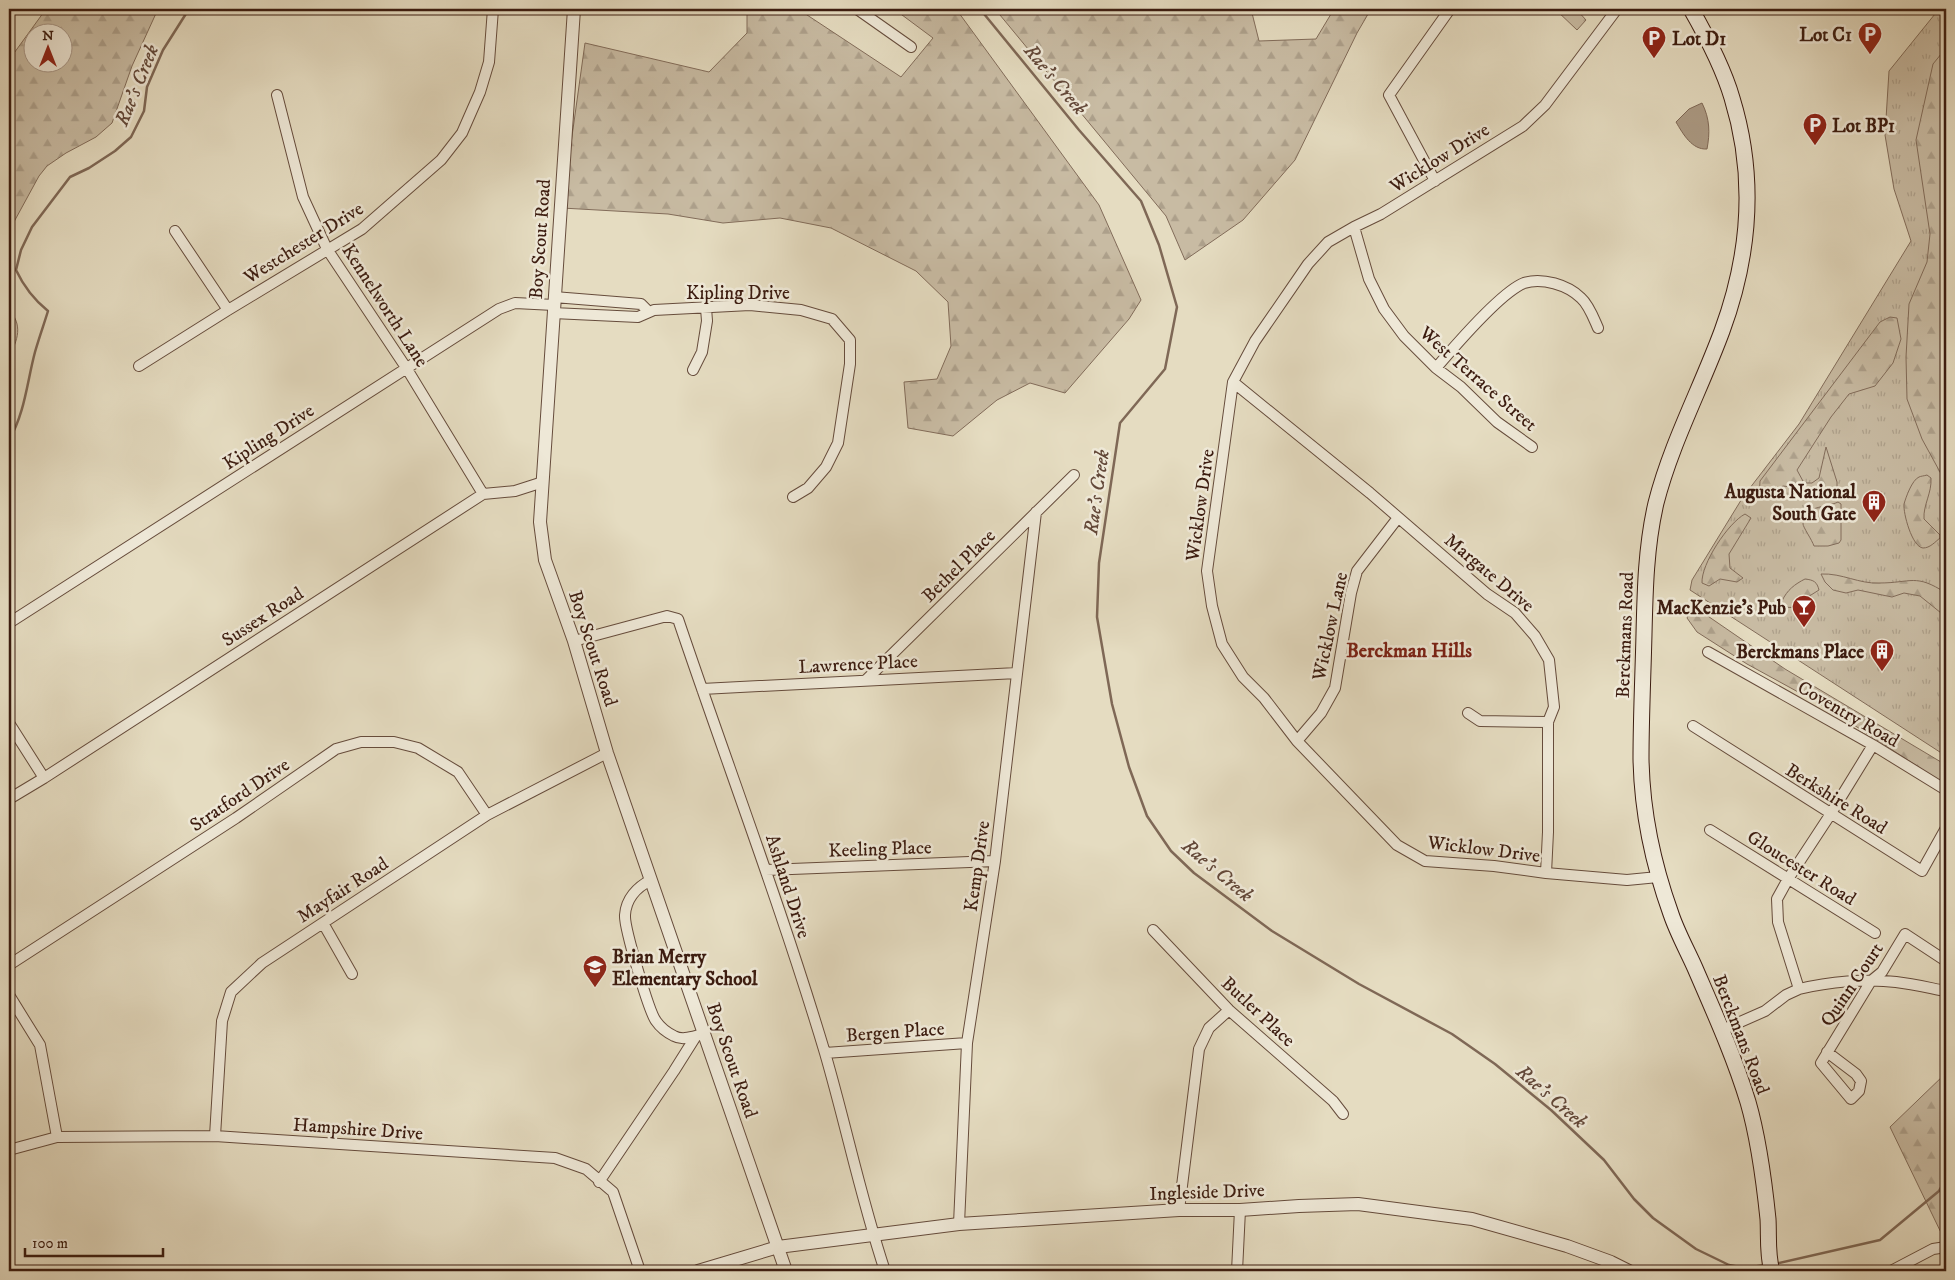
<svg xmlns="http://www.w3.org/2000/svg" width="1955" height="1280" viewBox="0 0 1955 1280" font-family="'IM FELL DW Pica',serif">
<defs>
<pattern id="grass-tufts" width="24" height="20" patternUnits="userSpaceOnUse" patternTransform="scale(1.25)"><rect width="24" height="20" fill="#c8bba3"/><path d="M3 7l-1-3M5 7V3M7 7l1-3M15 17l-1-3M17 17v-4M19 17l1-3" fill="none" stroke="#ada08b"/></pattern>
<pattern id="forest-firs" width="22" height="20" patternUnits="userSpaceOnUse" patternTransform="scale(1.25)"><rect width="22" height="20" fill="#c8bba3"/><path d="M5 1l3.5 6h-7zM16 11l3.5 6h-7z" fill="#ada08b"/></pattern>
</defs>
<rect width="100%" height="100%" fill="#e5dcc1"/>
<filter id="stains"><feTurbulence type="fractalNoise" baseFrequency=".004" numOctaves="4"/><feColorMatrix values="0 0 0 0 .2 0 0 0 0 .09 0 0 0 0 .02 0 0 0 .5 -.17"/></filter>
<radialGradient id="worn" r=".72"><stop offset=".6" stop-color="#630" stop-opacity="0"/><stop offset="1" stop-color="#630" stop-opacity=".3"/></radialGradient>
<path fill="url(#grass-tufts)" stroke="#826c5a" d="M 1939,9 L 1946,9 L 1946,756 L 1690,590 L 1692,580 L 1743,497 L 1799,424 L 1911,241 L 1894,189 L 1885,135 L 1889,71 Z"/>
<path fill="url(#forest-firs)" stroke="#826c5a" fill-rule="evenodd" d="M 46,9 L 158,9 L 132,66 L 112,123 L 96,137 L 66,153 L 47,166 L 39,176 L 9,231 L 9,60 ZM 32,32 L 62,32 L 62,62 L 32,62 Z
M 747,9 L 798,9 L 901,77 L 933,38 L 894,9 L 955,9 L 959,13 L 1099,205 L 1141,300 L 1129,319 L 1065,393 L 1030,383 L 997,400 L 953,436 L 908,428 L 904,382 L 937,379 L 951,346 L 948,302 L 916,271 L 831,228 L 780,218 L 723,223 L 668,214 L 562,208 L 585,43 L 709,72 L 747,33 Z
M 995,9 L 1251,9 L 1259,41 L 1316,39 L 1334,9 L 1371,9 L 1357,33 L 1295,160 L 1243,220 L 1185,260 L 1166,216 Z
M 1555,9 L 1576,9 L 1586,20 L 1577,30 Z
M 1946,48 L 1946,483 L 1922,439 L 1907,399 L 1906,357 L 1909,304 L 1927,262 L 1930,234 L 1916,140 L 1933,64 Z
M 9,309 C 23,326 18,339 9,357 Z
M 1890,317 L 1897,318 L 1901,339 L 1893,363 L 1875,386 L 1849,394 L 1831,417 L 1797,470 L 1804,483 L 1812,483 L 1819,478 L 1826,447 L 1837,482 L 1837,490 C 1819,498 1813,503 1799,488 L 1783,486 L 1765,497 L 1759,498 L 1760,481 L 1880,322 Z
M 1927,475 L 1931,478 C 1932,493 1923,505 1924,519 L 1940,535 L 1940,538 C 1935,542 1930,548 1923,548 C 1912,547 1903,513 1904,504 C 1906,497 1912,480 1919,477 C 1921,476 1924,476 1927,475 Z
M 1838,502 L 1841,504 L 1841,540 L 1839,543 L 1828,546 L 1814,546 C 1812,540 1803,527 1803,524 C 1803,505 1826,508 1838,502 Z
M 1745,514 L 1751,518 L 1729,554 L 1730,568 L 1743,578 L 1737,582 L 1720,579 L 1709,586 L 1702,583 C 1701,564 1728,523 1745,514 Z
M 1821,574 C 1842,573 1859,584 1879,583 C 1912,583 1915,573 1946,593 L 1946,617 L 1920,596 L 1904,593 L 1892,597 L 1858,590 L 1846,593 L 1833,590 L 1825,582 Z
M 1805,579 C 1814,580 1817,582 1819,590 L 1803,600 L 1796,608 L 1785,607 L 1782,601 C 1787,590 1795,584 1805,579 Z
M 1691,610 L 1699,610 L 1785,669 L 1946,765 L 1946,785 L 1831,710 L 1747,664 L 1697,632 L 1687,618 Z
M 1946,1073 L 1946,1243 L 1890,1127 Z"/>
<path fill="#ac9b85" stroke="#7f6856" d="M 1702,103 C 1710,119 1710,133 1707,149 C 1692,150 1683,134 1676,122 L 1689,109 Z"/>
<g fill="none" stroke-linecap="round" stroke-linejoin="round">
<path stroke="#7f6856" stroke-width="2.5" d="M 980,9 L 1079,130 L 1141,201 L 1159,245 L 1177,307 L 1165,369 L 1120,423 L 1099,563 L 1097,617 L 1112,704 L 1129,767 L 1147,816 L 1171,851 L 1194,873 L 1272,931 L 1359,984 L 1452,1034 L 1495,1064 L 1551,1110 L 1604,1160 L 1634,1199 L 1653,1218 L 1696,1249 L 1729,1265 L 1745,1268 L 1765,1265
M 9,440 C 25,413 27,382 35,352 C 39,338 44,324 48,311 C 33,299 24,287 16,270 L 21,250 L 32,227 L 70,177 L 89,168 L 115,151 L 131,137 L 144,111 L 147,87 L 163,50 L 189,9
M 1775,1264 L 1880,1240 L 1939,1191 L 1946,1179"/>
<defs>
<path id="minor" d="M 857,9 L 911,47
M 1617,9 L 1545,105 L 1523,126 L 1381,214 L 1354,227 L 1328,242 L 1308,264 L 1255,341 L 1233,382 L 1207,571 L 1212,606 L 1222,644 L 1243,677 L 1264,698 L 1297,741 L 1397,845 L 1425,861 L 1494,866 L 1546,873 L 1627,880 L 1658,877
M 277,95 L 303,197 L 327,249 L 407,369 L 483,494
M 1435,181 L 1389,95 L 1450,9
M 1354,227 L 1369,279 L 1384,309 L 1404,336 L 1436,368 L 1461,387 L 1497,422 L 1532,447
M 175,231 L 228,310
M 554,297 L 641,304 L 649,312
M 553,313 L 638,317 L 654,310 L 750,305 L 801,310 L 832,319 L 850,340 L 850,364 L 838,443 L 826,467 L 808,488 L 793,497
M 139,366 L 228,310 L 362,229 L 441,160 L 462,133 L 480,92 L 489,62 L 493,9
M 1436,368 C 1453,348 1501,292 1524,283 C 1542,277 1568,285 1581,298 C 1589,305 1594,319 1598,328
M 693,370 L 702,352 L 707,321 L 706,308
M 1233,382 L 1370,493 L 1487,594 L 1515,613 L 1535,636 L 1549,660 L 1554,707 L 1548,722 L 1548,832 L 1546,873
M 9,623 L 499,309 L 515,303 L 554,305
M 574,641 L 667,616 L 678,619 C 727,764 781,906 825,1053 C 846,1125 861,1199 885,1271
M 1708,652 L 1873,745 L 1946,790
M 866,680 L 1074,475
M 702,689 L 1017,673
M 1468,713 L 1480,721 L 1548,722
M 9,723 L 44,778
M 1693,726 L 1922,871 L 1946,828
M 1297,741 L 1321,713 L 1335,688 L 1351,593 L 1357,571 L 1397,519
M 9,799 L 44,778 L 483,494 L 515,491 L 543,482
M 1710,830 L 1875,933
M 766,870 L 995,861
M 651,880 C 637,887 626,899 625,915 C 624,927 649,1012 656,1021 C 660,1027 668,1033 674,1036 C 683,1041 694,1036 704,1034
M 323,923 L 352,974
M 1153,930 L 1229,1010 L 1333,1101 L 1343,1114
M 9,965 L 236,818 L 336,749 L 361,742 L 394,742 L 418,748 L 458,772 L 487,815
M 1799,989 C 1828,982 1867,978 1896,982 C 1913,984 1930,988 1946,991
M 9,995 L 40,1045 L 57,1137
M 1722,1030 L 1765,1011 L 1786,995 L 1799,989 L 1778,922 L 1777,899 L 1788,879 L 1830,815 L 1873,745
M 1827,1052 L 1856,1074 L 1861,1081 L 1859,1091 L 1851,1099 L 1821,1063 L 1871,981 L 1882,972 L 1905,934 L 1946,961
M 825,1053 L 967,1043
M 215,1136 L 222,1021 L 231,992 L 262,963 L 487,815 L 607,753
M 9,1150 L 57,1137 L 215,1136 L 555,1158 L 586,1169 L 613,1192 L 640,1271
M 599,1182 L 674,1071 L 696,1036
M 1179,1210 L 1199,1049 L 1209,1028 L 1229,1010
M 959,1224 L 967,1043 L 995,861 L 1036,512
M 1237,1271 L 1240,1210
M 1891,1271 L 1933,1249 L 1946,1247"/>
<path id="tertiary" d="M 574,9 L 540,522 L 545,560 L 574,641 L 607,753 L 786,1271
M 698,1271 L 778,1247 L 959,1224 L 1179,1210 L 1240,1210 L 1299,1206 L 1358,1204 L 1472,1219 L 1567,1246 L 1611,1262 L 1629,1271"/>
<path id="secondary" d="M 1691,9 C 1707,37 1723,67 1732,98 C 1756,176 1750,255 1722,331 C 1701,388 1671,444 1656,503 C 1646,546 1645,590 1644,634 C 1643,676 1641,717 1641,759 C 1642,812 1653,864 1671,914 C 1677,932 1687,950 1695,968 C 1714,1012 1734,1056 1748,1102 C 1759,1140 1764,1180 1768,1219 C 1769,1236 1767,1255 1772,1271"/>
</defs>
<use href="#minor" stroke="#664c3c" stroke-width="12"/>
<use href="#tertiary" stroke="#664c3c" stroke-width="14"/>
<use href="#secondary" stroke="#3c1c10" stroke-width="17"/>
<use href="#minor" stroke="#eee8d7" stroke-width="10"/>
<use href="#tertiary" stroke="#eee8d7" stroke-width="12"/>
<use href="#secondary" stroke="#eee8d7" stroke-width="15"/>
</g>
<defs>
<symbol id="parking-pin" viewBox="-11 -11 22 30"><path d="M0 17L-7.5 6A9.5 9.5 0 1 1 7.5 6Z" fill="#8f2418" stroke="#eee8d7"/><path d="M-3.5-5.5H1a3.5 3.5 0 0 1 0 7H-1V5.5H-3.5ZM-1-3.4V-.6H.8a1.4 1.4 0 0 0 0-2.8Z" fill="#fff"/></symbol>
<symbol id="building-pin" viewBox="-11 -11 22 30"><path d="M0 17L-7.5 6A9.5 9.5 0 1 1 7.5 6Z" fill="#8f2418" stroke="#eee8d7"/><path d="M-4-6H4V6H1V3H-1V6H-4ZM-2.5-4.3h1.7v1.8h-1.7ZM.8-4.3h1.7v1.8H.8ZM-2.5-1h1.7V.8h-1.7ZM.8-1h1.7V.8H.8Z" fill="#fff"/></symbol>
<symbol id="bar-pin" viewBox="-11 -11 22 30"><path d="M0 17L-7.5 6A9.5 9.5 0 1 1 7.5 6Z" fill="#8f2418" stroke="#eee8d7"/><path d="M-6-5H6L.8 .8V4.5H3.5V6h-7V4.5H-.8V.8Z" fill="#fff"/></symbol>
<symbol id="school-pin" viewBox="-11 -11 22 30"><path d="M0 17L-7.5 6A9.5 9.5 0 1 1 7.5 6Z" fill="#8f2418" stroke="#eee8d7"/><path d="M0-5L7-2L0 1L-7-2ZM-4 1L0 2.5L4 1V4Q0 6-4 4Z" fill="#fff"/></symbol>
</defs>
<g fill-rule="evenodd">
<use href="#parking-pin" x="1856" y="20" width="28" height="38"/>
<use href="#parking-pin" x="1640" y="24" width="28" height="38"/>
<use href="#parking-pin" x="1801" y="111" width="28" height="38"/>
<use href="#building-pin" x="1860" y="488" width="28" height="38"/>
<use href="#bar-pin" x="1790" y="593" width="28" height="38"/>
<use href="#building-pin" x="1868" y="637" width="28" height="38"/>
<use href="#school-pin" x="581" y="953" width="28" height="38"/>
</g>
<g text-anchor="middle" stroke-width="5" stroke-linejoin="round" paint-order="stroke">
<g font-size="19" font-weight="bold" fill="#3c1c10" stroke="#eee8d7" text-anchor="end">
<text x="1852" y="41">Lot C1</text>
<text x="1672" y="45" text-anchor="start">Lot D1</text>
<text x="1832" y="132" text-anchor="start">Lot BP1</text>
<text x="1856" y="498">Augusta National<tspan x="1856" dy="22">South Gate</tspan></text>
<text x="1786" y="614">MacKenzie's Pub</text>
<text x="1864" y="658">Berckmans Place</text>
<text x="612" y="963" text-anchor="start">Brian Merry<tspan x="612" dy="22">Elementary School</tspan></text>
</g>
<g font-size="19" fill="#3c1c10" stroke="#eee8d7">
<text transform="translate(1439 157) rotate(-32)" y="7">Wicklow Drive</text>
<text transform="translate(539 239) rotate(-86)" y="7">Boy Scout Road</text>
<text transform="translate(303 242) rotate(-32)" y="7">Westchester Drive</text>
<text x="738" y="299">Kipling Drive</text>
<text transform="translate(386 305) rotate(57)" y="7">Kennelworth Lane</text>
<text transform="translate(1479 378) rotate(41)" y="7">West Terrace Street</text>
<text transform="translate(268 436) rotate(-33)" y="7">Kipling Drive</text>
<text transform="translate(1199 505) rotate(-82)" y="7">Wicklow Drive</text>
<text transform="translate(958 565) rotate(-45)" y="7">Bethel Place</text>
<text transform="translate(1490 572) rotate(40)" y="7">Margate Drive</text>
<text transform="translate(262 616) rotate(-33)" y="7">Sussex Road</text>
<text transform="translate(1329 626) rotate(-78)" y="7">Wicklow Lane</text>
<text transform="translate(1624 635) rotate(-88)" y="7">Berckmans Road</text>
<text transform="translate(594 648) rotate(72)" y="7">Boy Scout Road</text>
<text transform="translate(858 663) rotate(-3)" y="7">Lawrence Place</text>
<text transform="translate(1849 713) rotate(30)" y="7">Coventry Road</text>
<text transform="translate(239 794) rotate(-34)" y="7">Stratford Drive</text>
<text transform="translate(1837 798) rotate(32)" y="7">Berkshire Road</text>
<text transform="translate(880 848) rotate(-2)" y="7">Keeling Place</text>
<text transform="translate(1484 848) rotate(7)" y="7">Wicklow Drive</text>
<text transform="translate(976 866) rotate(-82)" y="7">Kemp Drive</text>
<text transform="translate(1802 867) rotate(32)" y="7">Gloucester Road</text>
<text transform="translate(789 886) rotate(72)" y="7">Ashland Drive</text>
<text transform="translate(342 889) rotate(-33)" y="7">Mayfair Road</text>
<text transform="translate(1851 984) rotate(-56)" y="7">Quinn Court</text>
<text transform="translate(1259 1011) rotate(43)" y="7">Butler Place</text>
<text transform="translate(895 1031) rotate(-4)" y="7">Bergen Place</text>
<text transform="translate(1742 1034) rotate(69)" y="7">Berckmans Road</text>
<text transform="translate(733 1060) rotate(71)" y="7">Boy Scout Road</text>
<text transform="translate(358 1128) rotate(4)" y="7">Hampshire Drive</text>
<text transform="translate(1207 1191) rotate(-2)" y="7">Ingleside Drive</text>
</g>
<g font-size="20" font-style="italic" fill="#634839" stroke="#eee8d7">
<text transform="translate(1056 79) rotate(50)" y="7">Rae's Creek</text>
<text transform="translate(136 85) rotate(-68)" y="7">Rae's Creek</text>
<text transform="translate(1096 492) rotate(-82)" y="7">Rae's Creek</text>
<text transform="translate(1218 870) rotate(40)" y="7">Rae's Creek</text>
<text transform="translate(1552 1096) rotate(41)" y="7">Rae's Creek</text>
</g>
<g font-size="20" font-weight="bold" fill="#7a1f14" stroke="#eee8d7">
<text x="1409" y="657">Berckman Hills</text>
</g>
</g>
<rect width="1955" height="1280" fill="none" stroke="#e5dcc1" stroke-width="30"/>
<rect x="10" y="10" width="1935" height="1260" fill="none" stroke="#3c1c10" stroke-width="2.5"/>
<rect x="15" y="15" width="1925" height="1250" fill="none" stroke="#3c1c10"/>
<g transform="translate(48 48)"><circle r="24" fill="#eee8d7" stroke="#a79687"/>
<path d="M0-4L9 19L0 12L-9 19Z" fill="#8f2418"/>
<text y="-8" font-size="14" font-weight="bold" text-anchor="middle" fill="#3c1c10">N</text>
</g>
<path d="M25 1248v8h138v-8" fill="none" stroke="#3c1c10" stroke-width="2.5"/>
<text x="32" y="1248" font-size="15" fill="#3c1c10" stroke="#eee8d7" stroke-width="4" paint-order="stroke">100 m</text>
<rect width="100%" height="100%" filter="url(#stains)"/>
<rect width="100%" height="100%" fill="url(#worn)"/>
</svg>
